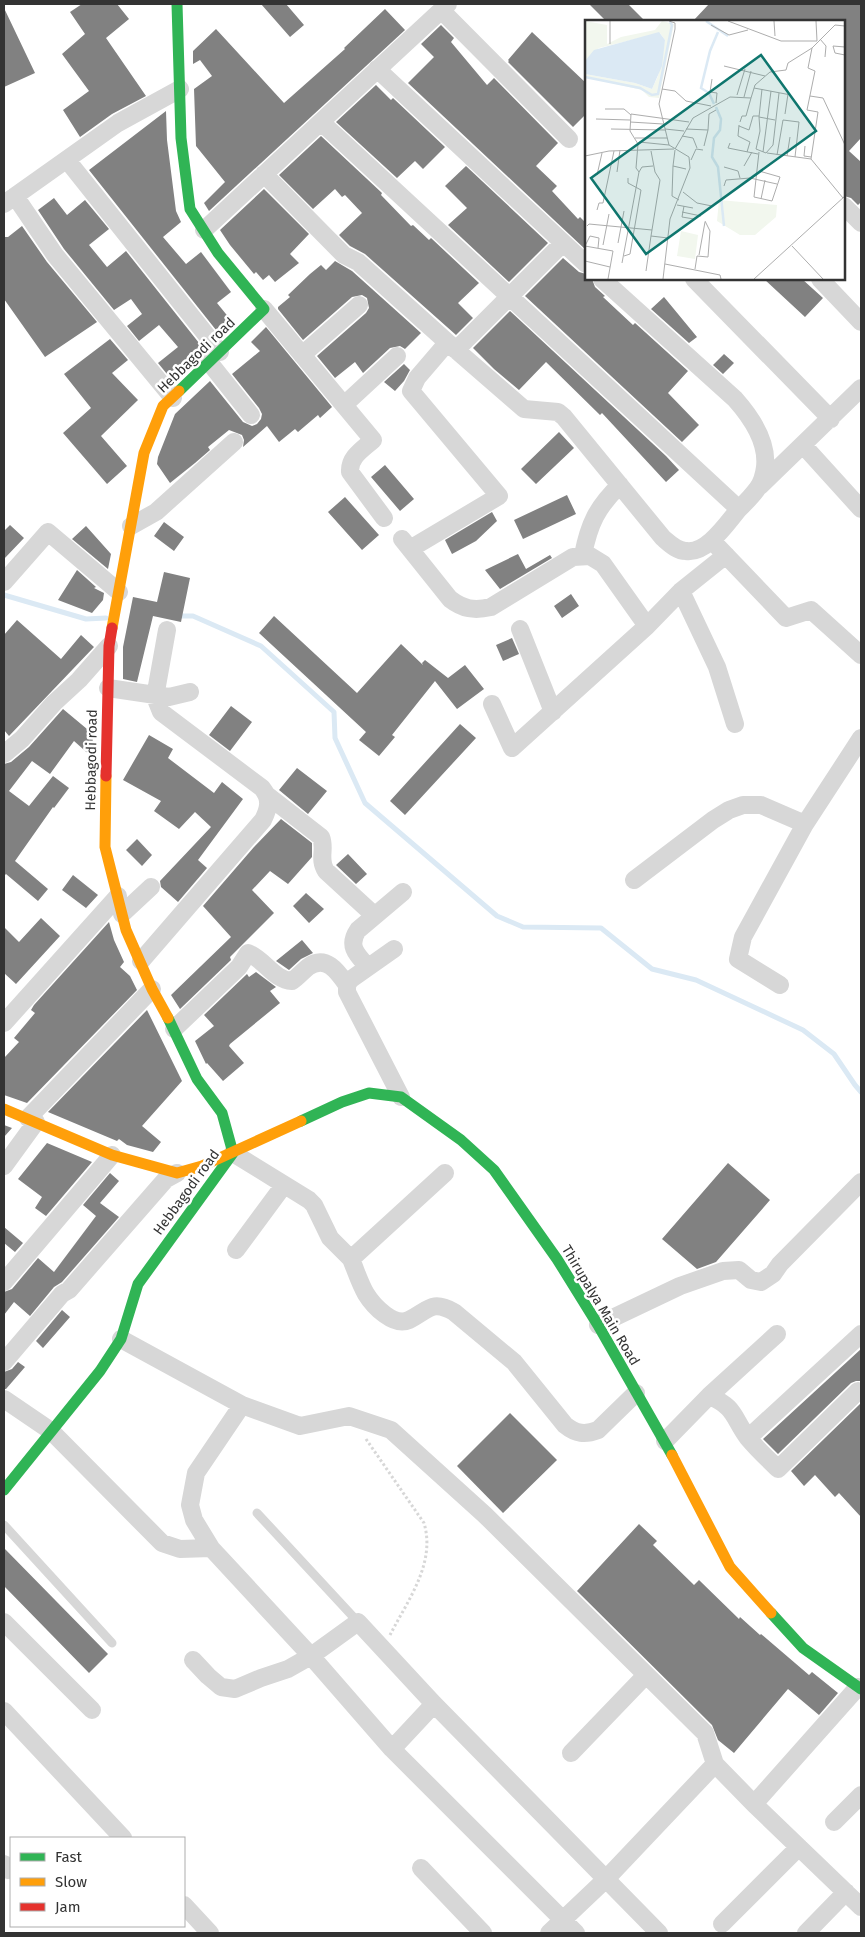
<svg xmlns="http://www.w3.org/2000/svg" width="865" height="1937" viewBox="0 0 865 1937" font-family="'Fira Sans',sans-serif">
<rect width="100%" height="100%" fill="#fff"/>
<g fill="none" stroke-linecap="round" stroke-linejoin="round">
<path stroke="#dbe9f4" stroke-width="5" d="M 4,595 L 86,619 L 106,618
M 177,616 L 193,616 L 261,646 L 334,712 L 335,738 L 365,803 L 497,916 L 523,927 L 601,928 L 652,969 L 696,980 L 803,1030 L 834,1054 L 855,1085 L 861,1092"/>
</g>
<path fill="#818181" d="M 82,4 L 117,4 L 129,19 L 106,38 L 146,96 L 112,114 L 80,137 L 63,110 L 89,91 L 62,54 L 85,34 L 70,12 Z
M 261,4 L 286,4 L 304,25 L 290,37 Z
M 589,4 L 628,4 L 645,21 L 606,21 Z
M 709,4 L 861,4 L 861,138 L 849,151 L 861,162 L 861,202 L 858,205 L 851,198 L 844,196 L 844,21 L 693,21 Z
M 4,8 L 35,73 L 4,87 Z
M 385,9 L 405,30 L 209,211 L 204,203 L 225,182 L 196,146 L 194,89 L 212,76 L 200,60 L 193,64 L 193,51 L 216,29 L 284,103 L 345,49 L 344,48 Z
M 441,25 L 454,38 L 451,42 L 487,85 L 494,78 L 558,143 L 536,166 L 557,186 L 552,191 L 578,219 L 580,217 L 586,223 L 586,250 L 408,83 L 434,57 L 421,44 Z
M 532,32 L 586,83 L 586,114 L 573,127 L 508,62 L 509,61 L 508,60 Z
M 376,85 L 391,100 L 393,98 L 445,147 L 423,169 L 415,161 L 397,178 L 336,122 Z
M 166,111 L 167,140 L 176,211 L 181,222 L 163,237 L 186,264 L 201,252 L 231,292 L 217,303 L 230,319 L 216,330 L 89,170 Z
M 321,136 L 382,193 L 381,195 L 411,226 L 413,225 L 429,240 L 431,238 L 479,283 L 458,303 L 473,318 L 456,335 L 365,254 L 350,246 L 339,235 L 362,213 L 345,195 L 342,197 L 335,189 L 313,209 L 279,175 Z
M 466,166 L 548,243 L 509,282 L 448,225 L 467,208 L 445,186 Z
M 264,189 L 309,234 L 290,254 L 299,263 L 275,282 L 269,275 L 263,280 L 256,272 L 254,274 L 230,245 L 220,230 Z
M 54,198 L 67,215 L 85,200 L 109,229 L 89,245 L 107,267 L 126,251 L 203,348 L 171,379 L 158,363 L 178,347 L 159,325 L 139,341 L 127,326 L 142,314 L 131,299 L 114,310 L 64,249 L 38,210 Z
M 22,226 L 47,262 L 97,322 L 45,357 L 4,299 L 4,237 L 8,237 Z
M 563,258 L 579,272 L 586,274 L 586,279 L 592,279 L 595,287 L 605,296 L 603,297 L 633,325 L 635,323 L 688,371 L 668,393 L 699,425 L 682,442 L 525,296 Z
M 335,261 L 352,271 L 421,333 L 405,349 L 400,346 L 390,348 L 363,373 L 355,362 L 335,378 L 317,356 L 366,313 L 369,308 L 367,298 L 362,295 L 352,297 L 303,340 L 278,309 L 278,307 L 290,297 L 288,295 L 310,274 L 321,265 L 326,270 Z
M 764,279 L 802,279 L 823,298 L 805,317 Z
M 664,297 L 697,337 L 689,343 L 651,309 Z
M 510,311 L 666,456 L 679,470 L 666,482 L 602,413 L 600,415 L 546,362 L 519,390 L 494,369 L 473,348 Z
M 266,327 L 332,407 L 320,418 L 318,415 L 298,432 L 295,429 L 279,442 L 267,426 L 243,447 L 244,440 L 242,435 L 229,430 L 208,447 L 210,450 L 195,463 L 170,483 L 157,464 L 158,457 L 175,414 L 210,381 L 243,422 L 252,426 L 257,424 L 261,419 L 262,414 L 259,408 L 232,374 L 260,351 L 251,342 Z
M 110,339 L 128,360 L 112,373 L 138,400 L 101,436 L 127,466 L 107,484 L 63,433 L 91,408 L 64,374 Z
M 724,354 L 734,363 L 723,374 L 713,365 Z
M 404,364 L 410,370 L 404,381 L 395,391 L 384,382 Z
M 559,432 L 574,448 L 536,484 L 521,469 Z
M 385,465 L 414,499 L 400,511 L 371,477 Z
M 567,495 L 576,514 L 523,539 L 514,520 Z
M 345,497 L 379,535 L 362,550 L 328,512 Z
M 492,512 L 497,521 L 476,541 L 452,554 L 445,540 Z
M 164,522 L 184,537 L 174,551 L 154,536 Z
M 10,525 L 24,538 L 4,559 L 4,531 Z
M 86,526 L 111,554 L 108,569 L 72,539 Z
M 518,554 L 526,569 L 550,555 L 552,558 L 500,589 L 485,570 Z
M 77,570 L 96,587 L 94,588 L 104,593 L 103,600 L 92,613 L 58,600 Z
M 164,572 L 190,578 L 181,622 L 153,616 L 137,682 L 123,679 L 123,647 L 133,597 L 157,602 Z
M 571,594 L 579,606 L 562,618 L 554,606 Z
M 274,616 L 357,693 L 401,644 L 423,665 L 422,663 L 425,660 L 448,678 L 465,665 L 484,689 L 457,709 L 435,681 L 392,735 L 395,737 L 379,756 L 359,740 L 366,732 L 259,633 Z
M 17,620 L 61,659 L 81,635 L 94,647 L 9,736 L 4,730 L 4,635 Z
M 512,638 L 519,654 L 503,661 L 496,645 Z
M 231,706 L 252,722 L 230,751 L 209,735 Z
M 63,709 L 93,734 L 92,756 L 92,757 L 74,741 L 50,774 L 32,761 L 9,791 L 29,806 L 53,776 L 69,788 L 54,808 L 53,807 L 15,861 L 48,889 L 38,901 L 6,874 L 4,876 L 4,764 L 11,762 L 29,747 Z
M 460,724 L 476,738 L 405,815 L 390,801 Z
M 149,735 L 173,749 L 168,758 L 214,793 L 222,782 L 243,799 L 198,860 L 207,868 L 178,902 L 161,887 L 160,881 L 211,827 L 195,812 L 179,829 L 154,811 L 161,801 L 123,780 Z
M 297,768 L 327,791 L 308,814 L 279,790 Z
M 281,819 L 312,843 L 312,857 L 288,884 L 270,871 L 252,890 L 274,913 L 230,957 L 231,960 L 180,1009 L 171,995 L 231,937 L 203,906 L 254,847 Z
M 137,839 L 152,855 L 142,866 L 126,850 Z
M 348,854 L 367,874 L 356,884 L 336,865 Z
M 73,875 L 98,895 L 86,908 L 62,890 Z
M 306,893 L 324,909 L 309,923 L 293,906 Z
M 41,918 L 60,936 L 16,984 L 4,973 L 4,927 L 19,942 Z
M 109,922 L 114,940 L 124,962 L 120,967 L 130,976 L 137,990 L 27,1103 L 4,1095 L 4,1058 L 19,1042 L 14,1038 L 35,1013 L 31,1010 L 34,1005 Z
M 302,940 L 313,953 L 301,959 L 289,970 L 276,961 Z
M 256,972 L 276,987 L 270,991 L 280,1003 L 230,1044 L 229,1046 L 244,1063 L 223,1081 L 207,1063 L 206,1064 L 195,1041 L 214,1026 L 204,1015 L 247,974 L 249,977 Z
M 147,1010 L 182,1081 L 142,1126 L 161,1142 L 153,1152 L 127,1145 L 119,1139 L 117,1141 L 48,1112 Z
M 4,1125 L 12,1128 L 4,1137 Z
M 47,1143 L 92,1162 L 46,1216 L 35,1208 L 42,1197 L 18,1179 Z
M 728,1163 L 770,1200 L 716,1262 L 697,1269 L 662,1239 Z
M 110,1173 L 119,1181 L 100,1203 L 119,1217 L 62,1282 L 54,1287 L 30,1316 L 14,1302 L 4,1315 L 4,1292 L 12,1289 L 38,1258 L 54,1272 L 96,1216 L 83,1205 Z
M 4,1227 L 23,1243 L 15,1252 L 4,1243 Z
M 62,1310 L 70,1317 L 43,1348 L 36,1341 Z
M 861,1349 L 861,1381 L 856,1381 L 851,1383 L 778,1454 L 763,1439 Z
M 18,1362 L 25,1367 L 6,1389 L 4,1389 L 4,1372 L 12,1369 Z
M 861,1403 L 861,1517 L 839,1493 L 835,1497 L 815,1475 L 804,1486 L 791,1471 Z
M 510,1413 L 557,1460 L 503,1513 L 457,1466 Z
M 639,1524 L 657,1541 L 653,1545 L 694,1585 L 699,1580 L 739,1619 L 740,1617 L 760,1635 L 761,1634 L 809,1675 L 812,1672 L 838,1693 L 819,1715 L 788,1689 L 734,1753 L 718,1740 L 712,1725 L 577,1591 Z
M 4,1548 L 108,1654 L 89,1673 L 4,1586 Z"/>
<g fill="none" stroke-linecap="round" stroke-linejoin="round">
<path stroke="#d7d7d7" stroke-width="3" stroke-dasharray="2.5 2.5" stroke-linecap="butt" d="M 366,1439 L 424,1523 C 436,1563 408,1600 390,1635"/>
<path stroke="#d7d7d7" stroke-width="9" d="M 257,1513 L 358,1622
M 4,1525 L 112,1643"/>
<path stroke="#d7d7d7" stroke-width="18" d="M 441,10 L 569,139
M 377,69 L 586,264
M 321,122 L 739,509
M 67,160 L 220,352
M 264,174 L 344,255 L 358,262 L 456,350 L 563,243
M 15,196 L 55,255 L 173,398
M 4,204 L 118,123 L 180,89
M 844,206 L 861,223
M 204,230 L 448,4
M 694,279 L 831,419
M 820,279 L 861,322
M 264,309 L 373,440 C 363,449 349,457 350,472 L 384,518
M 456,350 L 524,409 L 558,412 L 564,417 L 663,538 C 670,544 677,551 686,551 C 707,554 727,523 739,509 C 745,503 752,496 757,489 C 761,484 764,475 765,467 C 768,441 751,417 735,399 L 602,279
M 302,355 L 359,305
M 209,362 L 251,415
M 344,405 L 397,356
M 803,445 L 861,509
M 760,486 L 861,388
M 131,526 L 156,512 L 234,442
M 402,539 L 450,599 C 463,609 474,611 491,607 L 573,557 L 590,556 L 603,564 L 647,626
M 717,546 L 786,618 L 811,610 L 861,655
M 410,549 L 499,496 L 411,391 L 417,378 L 447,343
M 583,555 C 589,524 597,507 620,485
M 4,582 L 48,532 L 119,592
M 681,591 L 717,667 L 735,724
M 520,629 L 553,712
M 108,688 L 169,697 L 190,692
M 492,704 L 512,748 L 647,626 L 681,591 L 726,555
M 4,754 L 22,739 L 54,703 L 79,680 L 109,646
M 267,795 L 321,837 C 326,849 318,859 326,871 L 375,916
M 634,880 L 713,820 L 729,810 L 743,805 L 761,805 L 805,824
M 122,914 L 151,887
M 394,949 L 350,980 L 347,985 L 347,992 L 401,1097
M 141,961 L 263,820 C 269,808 271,799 262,788 L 161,712 L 155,697 L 167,630
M 368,967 C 357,955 347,946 358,930 L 403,892
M 780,985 L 738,959 L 743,937 L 805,824 L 861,738
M 4,1023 L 118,896
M 174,1029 L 239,967 L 248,953 C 265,960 274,980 292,981 C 298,977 303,971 308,967 C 326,954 338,972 347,985
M 28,1118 L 152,989
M 233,1153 L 309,1200 L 314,1205 L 330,1238 L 351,1259 L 445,1173
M 4,1166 L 36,1122
M 236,1250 L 284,1185
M 351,1259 C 356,1271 360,1284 366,1294 C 374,1307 394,1327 409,1320 C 428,1311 431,1299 454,1312 L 514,1362 L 565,1425 C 576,1434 585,1435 598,1430 L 636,1393
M 4,1282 L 112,1155
M 598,1325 L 680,1286 L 723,1271 L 739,1270 L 751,1280 L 761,1282 L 773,1274 L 780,1264 L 861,1182
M 121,1339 L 242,1405 L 300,1426 L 349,1416 L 391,1430 L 485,1515 L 705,1733 L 715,1764 L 754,1804 L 858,1687
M 4,1362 L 62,1294 L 69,1290 L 166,1179 L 177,1173
M 709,1396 C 736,1407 733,1418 748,1438 C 757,1449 768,1459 778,1469 L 858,1391
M 4,1399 L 51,1431 L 162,1543 L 180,1549 L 211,1548
M 242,1405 L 196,1473 L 190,1505 L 194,1520 L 211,1548 L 311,1656 L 392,1749 L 576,1933
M 748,1438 L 861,1334
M 665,1441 L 709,1396 L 777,1334
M 4,1622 L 92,1710
M 193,1660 L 208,1676 L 221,1687 L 235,1689 L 261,1678 L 288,1669 L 311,1656 L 358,1622 L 434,1704 L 659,1933
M 4,1711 L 123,1838
M 392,1749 L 434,1704
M 571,1753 L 646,1675
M 754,1804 L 861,1907
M 834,1822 L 861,1795
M 4,1864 L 8,1870
M 421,1868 L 483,1933
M 184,1905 L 210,1933
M 722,1924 L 799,1847
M 549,1933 L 606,1879 L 715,1764
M 806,1933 L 846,1892"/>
<path stroke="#30b455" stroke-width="11" d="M 177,4 L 181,138 L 190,209 L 218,253 L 264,309 L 179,391
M 168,1018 L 197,1079 L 222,1113 L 233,1153
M 301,1121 L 342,1102 L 369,1093 L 401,1097 L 461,1140 L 494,1170 L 557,1259 L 598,1325 L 672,1455
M 4,1490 L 100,1371 L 121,1339 L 138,1284 L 233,1153
M 771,1613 L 803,1648 L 861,1689"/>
<path stroke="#ff9f0a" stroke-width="11" d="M 112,628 L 144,453 L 163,406 L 179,391
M 106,776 L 105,847 L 126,930 L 152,989 L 168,1018
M 4,1109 L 112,1155 L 177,1173 L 202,1166 L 301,1121
M 672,1455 L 730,1567 L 771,1613"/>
<path stroke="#e5322d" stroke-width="11" d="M 106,776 L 109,646 L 112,628"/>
</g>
<g text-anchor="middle" stroke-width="5" stroke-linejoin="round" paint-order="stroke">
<g font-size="14" fill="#333" stroke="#fff">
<text transform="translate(196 355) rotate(-44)" y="5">Hebbagodi road</text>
<text transform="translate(91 760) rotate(-89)" y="5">Hebbagodi road</text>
<text transform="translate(186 1192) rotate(-54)" y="5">Hebbagodi road</text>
<text transform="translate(601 1305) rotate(59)" y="5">Thirupalya Main Road</text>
</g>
</g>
<g transform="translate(585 20)">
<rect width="260" height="260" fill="#fff"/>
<path d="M 0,1 L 22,5 L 22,24 L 36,17 L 70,10 L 77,1 L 89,4 L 74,78 L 64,77 L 57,70 L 0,57 L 0,54 L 50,63 L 67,69 L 73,56 L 80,20 L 75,13 L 14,28 L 0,41 ZM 134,180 L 192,185 L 191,197 L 170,215 L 155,215 L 132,201 ZM 96,211 L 113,215 L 110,239 L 92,236 Z" fill="#f2f7ee"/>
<path d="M 74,12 L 80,20 L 77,46 L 67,69 L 50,63 L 0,54 L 0,41 L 9,30 Z" fill="#dbe9f4"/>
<path fill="none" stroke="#dbe9f4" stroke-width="2.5" d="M 121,1 L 143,16M 0,57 L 55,68 L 67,75 L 73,74 L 87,5 L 85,2M 129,84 L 124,73 L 116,68 L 125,31 L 133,12M 131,87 L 136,99 L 135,110 L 129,118 L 127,137 L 133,147 L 139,206"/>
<path fill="none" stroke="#adadad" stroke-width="1" d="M 25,1 L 25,24M 143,1 L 196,21 L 232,21 L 231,1M 189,1 L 190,16M 126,5 L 144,15 L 163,10M 235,19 L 241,26 L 240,37M 260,27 L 248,26 L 250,33 L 260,35M 139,46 L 180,56M 127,59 L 125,72 L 132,73 L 131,83M 169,68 L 206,75M 77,69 L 90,71 L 101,81 L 126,86M 177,69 L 174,97 L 190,100M 152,75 L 160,49M 225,76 L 238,78 L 260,125M 159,77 L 166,51M 20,89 L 39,89 L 46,95M 200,94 L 203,74M 174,97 L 175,111 L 171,129 L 181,133 L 188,125 L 194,73M 11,99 L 45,100M 45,102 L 78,104M 155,102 L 157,96 L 161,96 L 166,78M 154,105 L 153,116 L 165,122 L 162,132M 154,106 L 164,110 L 168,96 L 174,96M 26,109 L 80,110M 80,109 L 99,111M 101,109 L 123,110 L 124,94 L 131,90M 97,116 L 108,118 L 112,128M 50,118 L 82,118M 54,122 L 84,125M 145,123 L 143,128 L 173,134M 119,126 L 123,110M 220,126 L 219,136 L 226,137M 90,129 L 108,98 L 145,77 L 166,78 L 170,65 L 185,52 L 201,50 L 203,43 L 227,28 L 250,5 L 260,6M 90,130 L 88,146 L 101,149M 66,131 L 70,152 L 75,160 L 66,216 L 83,218M 178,132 L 186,71M 182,133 L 226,139 L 258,178M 192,135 L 198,100 L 214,102 L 210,137M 0,136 L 24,131 L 89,129M 202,136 L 205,117M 226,139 L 233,92 L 222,90 L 230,51 L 223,48 L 227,28M 106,140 L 111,129 L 118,130M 88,146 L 87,176 L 94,180M 159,146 L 167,132M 139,147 L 153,151 L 155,158M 174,151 L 195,157 L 187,181 L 169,177 L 174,132M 32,152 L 35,130M 54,152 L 51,148 L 53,124 L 45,111 L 46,94 L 104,102M 12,155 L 17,133M 139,166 L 141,160 L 165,158 L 192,164M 98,172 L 112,183 L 127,186M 176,179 L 180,160M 92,185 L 108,188M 99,186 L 97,197 L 109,199M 12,190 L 14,183 L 18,183 L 29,131M 97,192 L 116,196M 2,206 L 4,204 L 67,210M 33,223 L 39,191M 18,225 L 24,194M 0,226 L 28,231 L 23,259M 0,226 L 5,216 L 14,218 L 13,228M 207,226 L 238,259M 114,235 L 120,202M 39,236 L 45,234 L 56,170 L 43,163 L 43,158M 0,241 L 25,247M 37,243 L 54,152 L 57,147 L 68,146M 80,244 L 135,255 L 136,259M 110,249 L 112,236 L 123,237 L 125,211 L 120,201M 61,251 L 66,216M 78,259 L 85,199 L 105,148 L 104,137 L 84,125 L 74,84 L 90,9 L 90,3 L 84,1M 169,259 L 260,176"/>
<path fill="#0f766e" fill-opacity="0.15" stroke="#0f766e" stroke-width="2.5" d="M 176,35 L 231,111 L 61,234 L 6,158 Z"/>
<rect width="260" height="260" fill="none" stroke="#333" stroke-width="2.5"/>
</g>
<rect width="865" height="1937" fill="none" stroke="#333333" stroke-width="10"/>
<rect x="10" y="1837" width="175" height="90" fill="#ffffff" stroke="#adadad"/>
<rect x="20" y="1853" width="25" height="8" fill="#30b455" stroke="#adadad"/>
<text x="55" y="1862" font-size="15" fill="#333333">Fast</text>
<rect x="20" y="1878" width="25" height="8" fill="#ff9f0a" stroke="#adadad"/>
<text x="55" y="1887" font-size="15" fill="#333333">Slow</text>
<rect x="20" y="1903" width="25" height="8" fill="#e5322d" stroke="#adadad"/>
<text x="55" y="1912" font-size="15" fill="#333333">Jam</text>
</svg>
